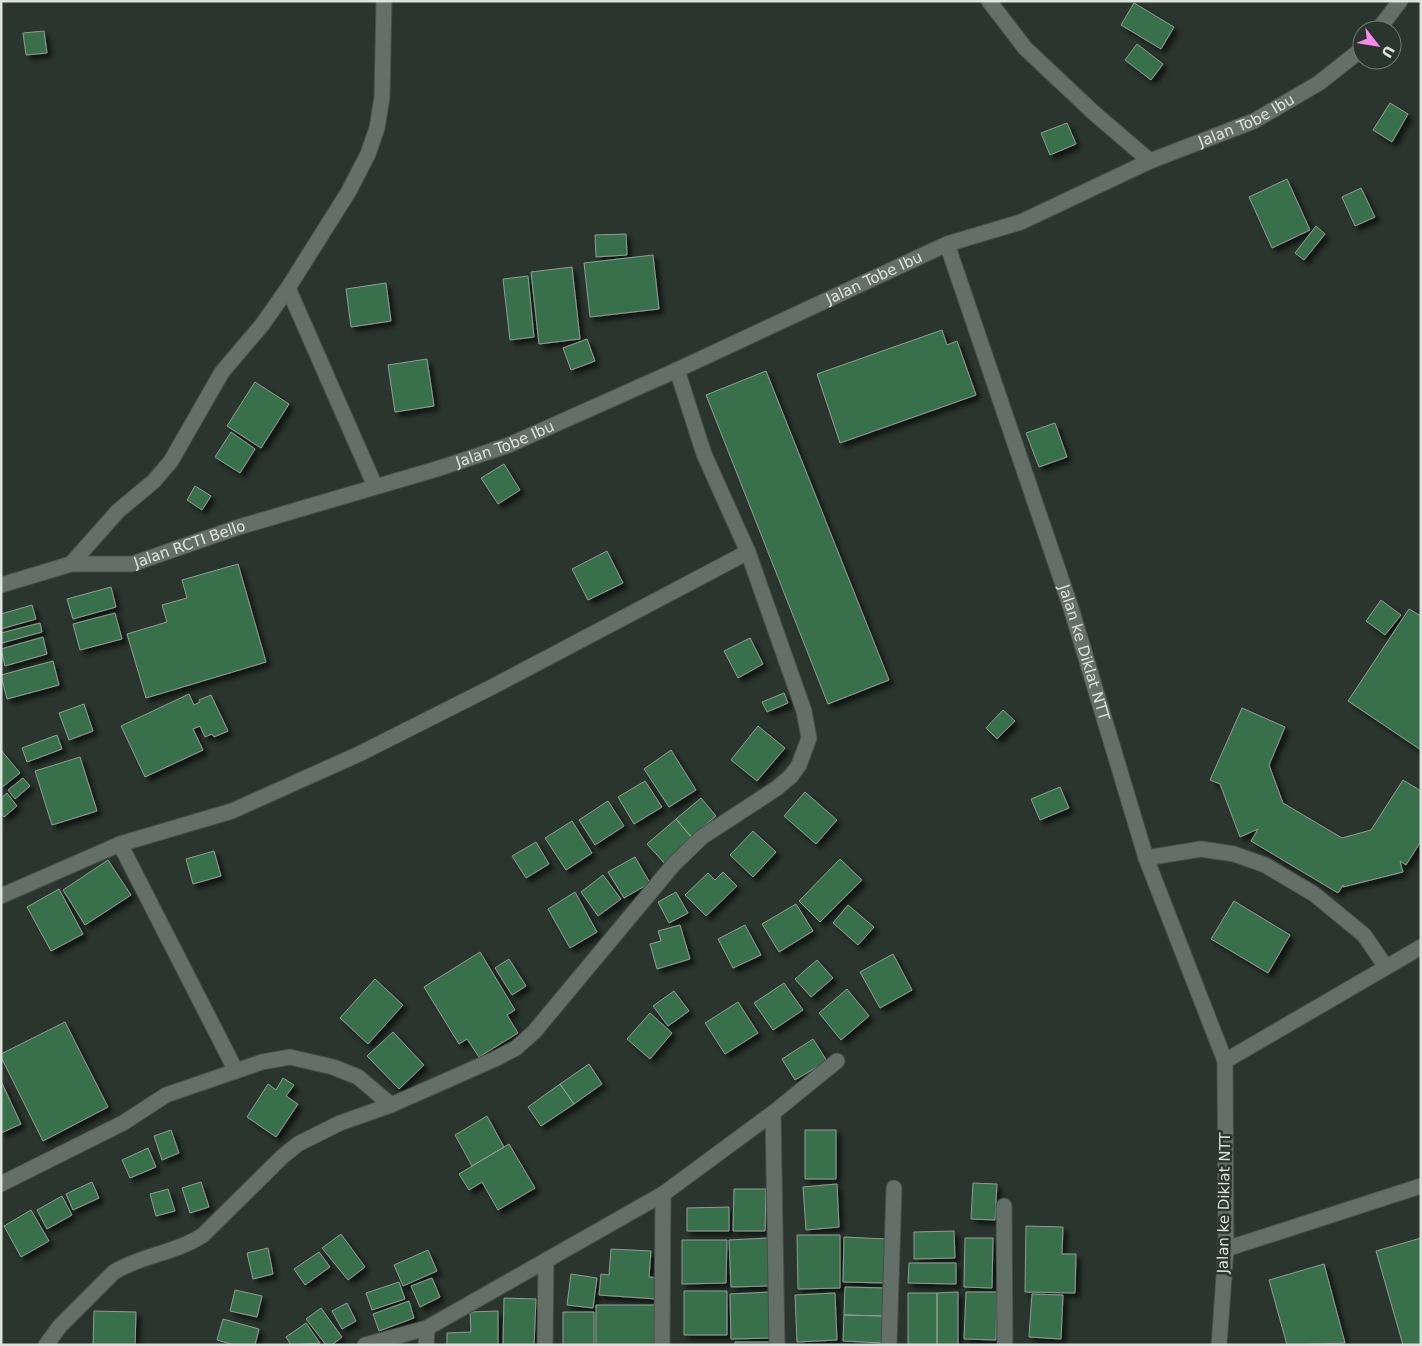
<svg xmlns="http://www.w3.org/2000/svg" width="1422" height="1346" viewBox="0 0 1422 1346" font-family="'DejaVu Sans',sans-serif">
<defs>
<filter id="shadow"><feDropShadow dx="4.5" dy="4.5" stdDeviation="2.5" flood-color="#0009"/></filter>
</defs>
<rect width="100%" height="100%" fill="#2a352d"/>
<path fill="#39704b" stroke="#909c93" filter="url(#shadow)" d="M 1134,3 L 1174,27 L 1161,49 L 1121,25 Z
M 44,31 L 47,53 L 26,55 L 23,33 Z
M 1137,44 L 1163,64 L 1151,80 L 1125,60 Z
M 1390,103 L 1408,114 L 1392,142 L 1373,130 Z
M 1067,123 L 1076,144 L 1050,155 L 1041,133 Z
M 1287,179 L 1310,230 L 1272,248 L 1249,197 Z
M 1361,188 L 1375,217 L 1355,226 L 1342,197 Z
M 1316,226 L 1325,234 L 1304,260 L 1295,253 Z
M 626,234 L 627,255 L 596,257 L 595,235 Z
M 653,255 L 659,309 L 590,317 L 584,263 Z
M 572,267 L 580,339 L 539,344 L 531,272 Z
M 528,276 L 534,337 L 510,340 L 503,279 Z
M 386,283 L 391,321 L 351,327 L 346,289 Z
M 942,330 L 947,345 L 957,341 L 976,395 L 840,443 L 817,374 Z
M 587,339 L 595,361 L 571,370 L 563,348 Z
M 427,359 L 434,406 L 395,412 L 388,365 Z
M 766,371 L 889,680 L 828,704 L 706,395 Z
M 255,382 L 289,404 L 261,448 L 227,426 Z
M 1055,423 L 1067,457 L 1039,467 L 1026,433 Z
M 231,432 L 255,449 L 240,473 L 215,457 Z
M 504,464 L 520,490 L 498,504 L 481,478 Z
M 195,486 L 211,496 L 202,510 L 187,500 Z
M 607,551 L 623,583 L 588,600 L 572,569 Z
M 238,564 L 266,662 L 146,698 L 127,634 L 167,622 L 162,605 L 187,598 L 182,580 Z
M 111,587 L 116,607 L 73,619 L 67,599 Z
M 1381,600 L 1401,615 L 1385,635 L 1366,621 Z
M 32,605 L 36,619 L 1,629 L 1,614 Z
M 1409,609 L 1421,616 L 1421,750 L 1348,701 Z
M 115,613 L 122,639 L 80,650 L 73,624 Z
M 40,623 L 42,632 L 2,643 L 1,633 Z
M 43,637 L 47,654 L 5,666 L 1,649 Z
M 750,638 L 763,664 L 738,678 L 724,651 Z
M 53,661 L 59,685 L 7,699 L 1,675 Z
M 784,693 L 788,703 L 767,712 L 762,702 Z
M 189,694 L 194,705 L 200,702 L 199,700 L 211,695 L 228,731 L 214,737 L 212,734 L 205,737 L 200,726 L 193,729 L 203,750 L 145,777 L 121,726 Z
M 84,704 L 93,731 L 69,740 L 59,713 Z
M 1242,708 L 1285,727 L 1269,765 L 1283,803 L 1342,838 L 1371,830 L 1403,780 L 1421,791 L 1421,841 L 1406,865 L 1400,861 L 1403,872 L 1343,887 L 1343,885 L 1338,893 L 1251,841 L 1258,829 L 1240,837 L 1220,784 L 1210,780 Z
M 1003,710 L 1015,721 L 997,739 L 986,728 Z
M 758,726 L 785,748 L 757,781 L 731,760 Z
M 57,735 L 62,749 L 27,762 L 22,748 Z
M 1,750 L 20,773 L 1,788 Z
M 671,750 L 696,790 L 669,807 L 644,769 Z
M 80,757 L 97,811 L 52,825 L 35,771 Z
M 23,778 L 30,786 L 15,799 L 8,790 Z
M 645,781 L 662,807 L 634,824 L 618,797 Z
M 1060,787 L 1069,808 L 1040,820 L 1031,799 Z
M 805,792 L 837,820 L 816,844 L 784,816 Z
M 7,793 L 17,806 L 4,817 L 1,814 L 1,798 Z
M 701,798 L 716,816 L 691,837 L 676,819 Z
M 608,801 L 624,826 L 595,845 L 579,820 Z
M 676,819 L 694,840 L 666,865 L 647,844 Z
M 572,821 L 592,853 L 566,870 L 545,838 Z
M 753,831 L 776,852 L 753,877 L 730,855 Z
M 536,842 L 549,864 L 526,878 L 512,856 Z
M 214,851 L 221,876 L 193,884 L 186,859 Z
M 635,857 L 650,883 L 624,898 L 608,872 Z
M 840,859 L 862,880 L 820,922 L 799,901 Z
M 108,860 L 131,895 L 85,925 L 63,890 Z
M 723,872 L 737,886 L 706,916 L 685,895 L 708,873 L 715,880 Z
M 603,875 L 621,899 L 598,916 L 581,892 Z
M 59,889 L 83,934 L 51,951 L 27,907 Z
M 575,892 L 597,932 L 570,948 L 548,909 Z
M 676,892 L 688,913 L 669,923 L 658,902 Z
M 1234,901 L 1290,935 L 1268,973 L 1211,939 Z
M 796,904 L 813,931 L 779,952 L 762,924 Z
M 848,905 L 874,927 L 858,945 L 833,923 Z
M 680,925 L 690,959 L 657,969 L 650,944 L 661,941 L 658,931 Z
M 745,925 L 761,955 L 733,968 L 718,939 Z
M 480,952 L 515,1010 L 507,1015 L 518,1033 L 479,1057 L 467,1039 L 459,1044 L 424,987 Z
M 893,954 L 912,990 L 880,1008 L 860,972 Z
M 509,959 L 526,986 L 512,995 L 495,968 Z
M 817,960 L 833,978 L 811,997 L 795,979 Z
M 375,979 L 403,1005 L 368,1044 L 340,1018 Z
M 784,983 L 803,1010 L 773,1030 L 754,1003 Z
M 847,989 L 869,1016 L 841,1040 L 819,1013 Z
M 674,991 L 689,1011 L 668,1026 L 653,1006 Z
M 738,1002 L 758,1033 L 725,1054 L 705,1023 Z
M 650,1013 L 672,1033 L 650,1059 L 627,1039 Z
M 65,1022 L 108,1107 L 43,1141 L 1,1057 L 1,1054 Z
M 393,1032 L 424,1065 L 399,1089 L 367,1056 Z
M 813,1039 L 827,1061 L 795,1080 L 782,1059 Z
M 589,1064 L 602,1084 L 574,1104 L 560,1084 Z
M 283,1078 L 294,1085 L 286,1096 L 298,1104 L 276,1137 L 247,1117 L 268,1084 L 276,1090 Z
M 1,1081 L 21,1124 L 1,1133 Z
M 560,1084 L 574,1104 L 541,1126 L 528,1107 Z
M 487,1116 L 504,1147 L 472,1166 L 455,1135 Z
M 171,1130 L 179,1153 L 162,1160 L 154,1136 Z
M 805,1130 L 836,1130 L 836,1179 L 805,1179 Z
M 509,1144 L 535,1188 L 498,1210 L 482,1182 L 469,1190 L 459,1174 Z
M 148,1148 L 156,1167 L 130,1178 L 122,1160 Z
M 92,1182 L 99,1198 L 73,1210 L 66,1194 Z
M 201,1182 L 209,1207 L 190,1213 L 182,1188 Z
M 973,1183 L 997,1184 L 995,1220 L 971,1219 Z
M 837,1184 L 839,1227 L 806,1230 L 803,1187 Z
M 168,1189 L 175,1211 L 156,1216 L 150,1194 Z
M 734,1189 L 766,1189 L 765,1231 L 733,1231 Z
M 62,1196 L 72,1215 L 47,1229 L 37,1210 Z
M 729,1207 L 729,1231 L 687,1231 L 687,1208 Z
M 31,1210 L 49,1241 L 21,1257 L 4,1226 Z
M 1026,1226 L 1063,1227 L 1062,1254 L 1076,1254 L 1075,1293 L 1025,1292 Z
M 954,1231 L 955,1258 L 914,1259 L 914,1232 Z
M 341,1234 L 365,1267 L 348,1280 L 322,1248 Z
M 797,1235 L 840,1235 L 840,1288 L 798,1289 Z
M 844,1237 L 887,1239 L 886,1283 L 843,1282 Z
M 768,1238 L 769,1286 L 731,1287 L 729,1240 Z
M 965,1238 L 993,1238 L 992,1288 L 964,1287 Z
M 1421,1238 L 1421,1345 L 1403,1345 L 1376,1251 Z
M 682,1240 L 727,1240 L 726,1283 L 682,1284 Z
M 268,1248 L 273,1274 L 253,1279 L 247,1253 Z
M 611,1249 L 651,1251 L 649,1277 L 659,1278 L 657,1299 L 599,1295 L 601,1274 L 609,1275 Z
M 428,1250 L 437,1271 L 403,1286 L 394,1265 Z
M 319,1252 L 330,1267 L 305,1285 L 294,1269 Z
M 909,1263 L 956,1263 L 956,1284 L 908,1283 Z
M 1324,1264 L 1345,1343 L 1287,1345 L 1269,1280 Z
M 571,1274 L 597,1278 L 593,1308 L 567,1305 Z
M 432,1278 L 440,1297 L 420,1307 L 411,1286 Z
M 399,1282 L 405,1299 L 372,1310 L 366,1293 Z
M 845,1287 L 886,1288 L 884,1316 L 844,1315 Z
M 235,1290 L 262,1296 L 257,1317 L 230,1311 Z
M 684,1291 L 727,1291 L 727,1335 L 684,1335 Z
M 771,1292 L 772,1338 L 731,1339 L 730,1294 Z
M 958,1292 L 958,1345 L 937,1345 L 937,1293 Z
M 966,1292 L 997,1292 L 996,1340 L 964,1339 Z
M 835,1293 L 837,1340 L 797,1342 L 795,1295 Z
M 908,1293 L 937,1293 L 937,1345 L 908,1345 Z
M 1032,1294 L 1063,1295 L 1061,1339 L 1029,1337 Z
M 504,1298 L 536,1299 L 534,1345 L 503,1345 Z
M 409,1301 L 414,1318 L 379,1331 L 373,1314 Z
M 347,1303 L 356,1321 L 342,1329 L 332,1311 Z
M 596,1305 L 659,1305 L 659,1345 L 596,1345 Z
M 321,1308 L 342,1337 L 332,1345 L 326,1345 L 306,1319 Z
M 94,1311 L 136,1312 L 135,1345 L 93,1345 Z
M 498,1311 L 498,1345 L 447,1345 L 447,1333 L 471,1332 L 470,1312 Z
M 563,1312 L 594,1312 L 594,1345 L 563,1345 Z
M 844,1315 L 884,1316 L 883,1343 L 843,1341 Z
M 223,1319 L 259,1329 L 255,1345 L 234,1345 L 217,1340 Z
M 306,1323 L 320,1343 L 291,1345 L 286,1337 Z
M 735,1342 L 769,1342 L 769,1345 L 735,1345 Z"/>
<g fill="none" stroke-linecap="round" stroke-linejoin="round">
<defs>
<g id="street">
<path d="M 989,1 L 1025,48 L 1094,113 L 1150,161"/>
<path id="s1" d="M 947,244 L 1071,608 L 1146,858 L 1225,1061 L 1226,1249 L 1219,1345"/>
<path d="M 288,288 L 375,486"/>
<path d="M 71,564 L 118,511 L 154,481 L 171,461 L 222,372 L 262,325 L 288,288 L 349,191 L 368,154 L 377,128 L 382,97 L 384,1"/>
<path d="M 120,844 L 232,811 L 359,754 L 492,687 L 748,552"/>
<path d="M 1146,858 L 1201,849 L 1234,854 L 1265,865 L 1314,894 L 1364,935 L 1386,967"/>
<path d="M 1,896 L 120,844 L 236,1071 L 262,1062 L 290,1057 L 333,1067 L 358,1077 L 391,1105"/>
<path d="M 1225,1061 L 1421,947"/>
<path d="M 773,1113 L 777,1345"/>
<path d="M 1,1184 L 123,1123 L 166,1095 L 236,1071"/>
<path d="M 1004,1206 L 1005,1345"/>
<path d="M 1226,1249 L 1421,1186"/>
<path d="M 46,1345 L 60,1326 L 114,1272 C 142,1255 176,1253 203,1235 L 282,1157 L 298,1144 L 340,1123 L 391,1105 L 495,1059 L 516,1048 L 534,1032 L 674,864 L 702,837 L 777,788 L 791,776 L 799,765 L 809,738 L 804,711 L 748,552 L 704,454 L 677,370"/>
<path d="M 365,1345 L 427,1328 L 663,1194 L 773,1113 L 837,1061"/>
<path d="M 426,1345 L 427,1328"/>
<path d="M 545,1345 L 546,1260"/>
<path d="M 662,1345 L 663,1194"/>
<path d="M 889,1345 L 894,1188"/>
</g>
<g id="secondary">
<path d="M 1378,30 L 1400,1"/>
<path id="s2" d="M 1,585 L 71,564 L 132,564 L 239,527 L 440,468 L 509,445 L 677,370 L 947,244 L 1021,222 L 1150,161 L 1254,121 L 1319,83 L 1362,49"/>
</g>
</defs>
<use href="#street" stroke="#474f49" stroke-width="17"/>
<use href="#secondary" stroke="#474f49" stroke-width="17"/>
<use href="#street" stroke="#647067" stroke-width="15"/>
<use href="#secondary" stroke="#647067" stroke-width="15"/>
</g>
<g text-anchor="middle" stroke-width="5" stroke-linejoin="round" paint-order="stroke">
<g font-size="15" fill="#dce2dd" stroke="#2a352d">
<text dy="5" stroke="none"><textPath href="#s2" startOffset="1336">Jalan Tobe Ibu</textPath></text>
<text dy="5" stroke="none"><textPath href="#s2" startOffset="931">Jalan Tobe Ibu</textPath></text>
<text dy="5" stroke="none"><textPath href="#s2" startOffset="526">Jalan Tobe Ibu</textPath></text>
<text dy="5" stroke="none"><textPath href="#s2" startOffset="195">Jalan RCTI Bello</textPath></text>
<text dy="5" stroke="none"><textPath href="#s1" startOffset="431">Jalan ke Diklat NTT</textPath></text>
<text transform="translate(1224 1203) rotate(-89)" y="5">Jalan ke Diklat NTT</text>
</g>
</g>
<rect width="1422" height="1346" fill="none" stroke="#dce2dd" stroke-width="5"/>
<g transform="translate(1377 45) rotate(121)"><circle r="24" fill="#2a352d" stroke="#717a73"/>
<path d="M0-4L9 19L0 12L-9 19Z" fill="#f888eb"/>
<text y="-8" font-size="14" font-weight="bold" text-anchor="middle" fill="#dce2dd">U</text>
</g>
</svg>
